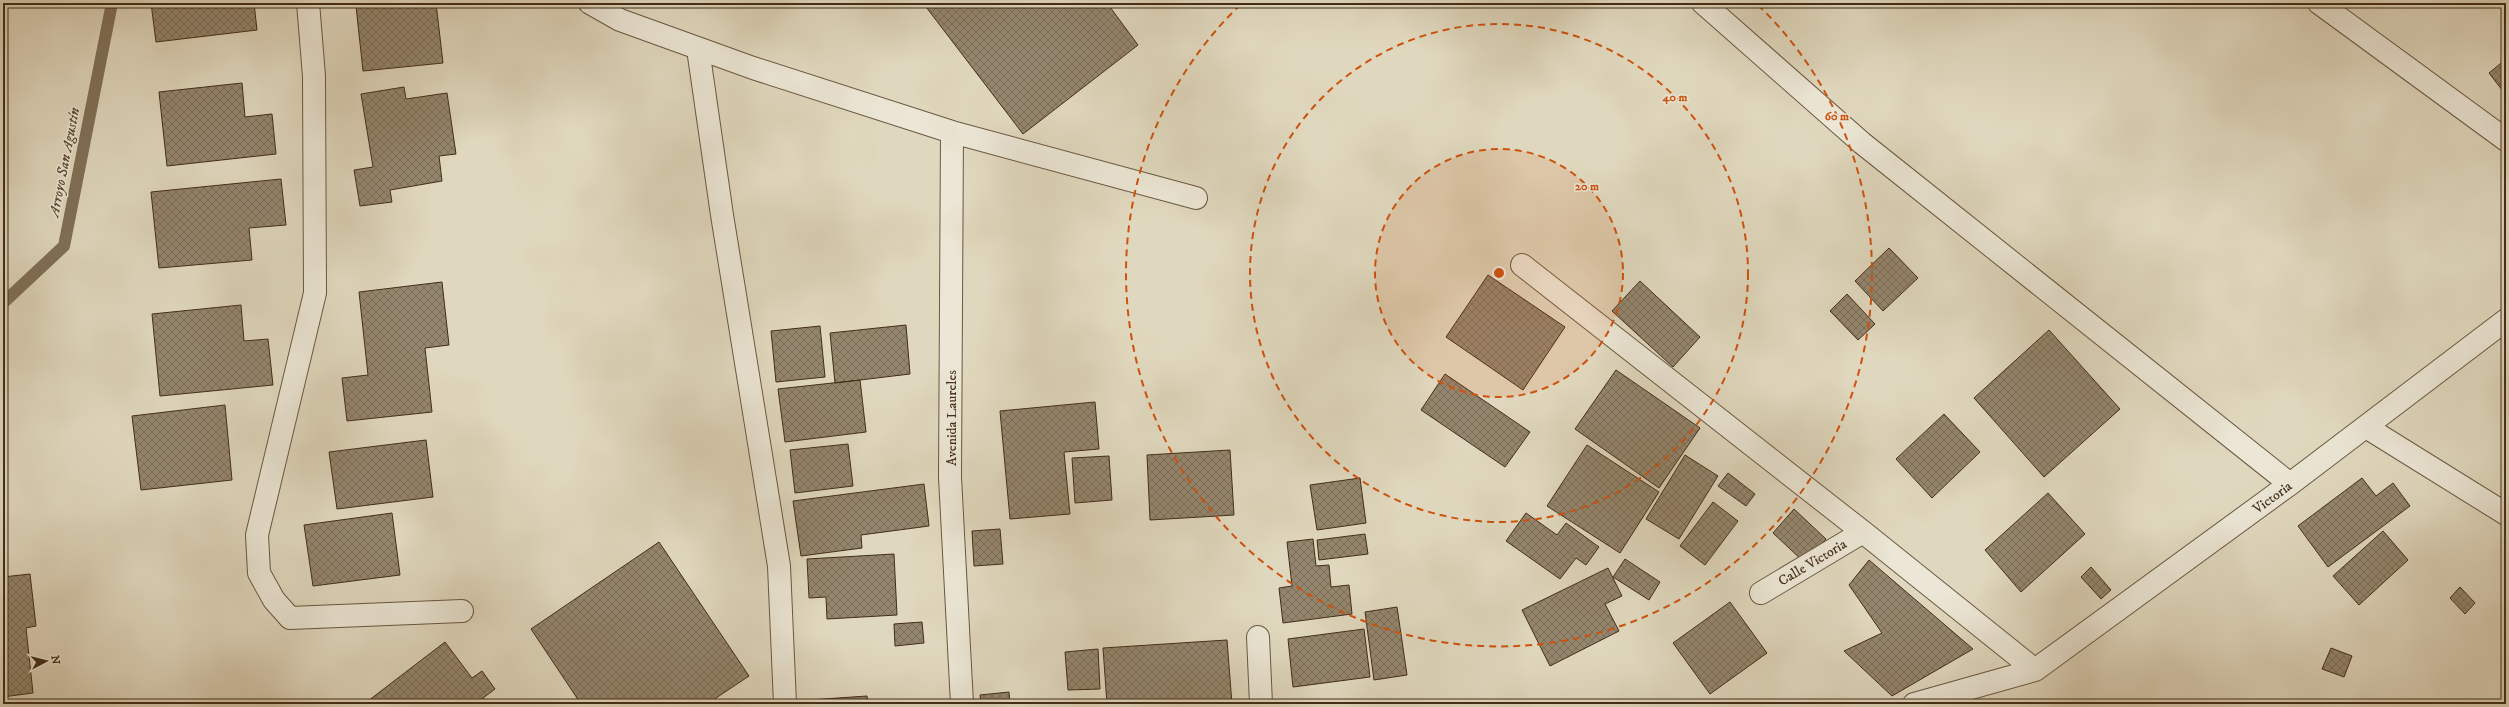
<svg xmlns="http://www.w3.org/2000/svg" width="2509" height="707" viewBox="0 0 2509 707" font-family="'IM FELL DW Pica',serif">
<defs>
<pattern id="building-cross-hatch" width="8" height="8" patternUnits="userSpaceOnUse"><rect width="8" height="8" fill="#94866e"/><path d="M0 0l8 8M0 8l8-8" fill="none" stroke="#7a6e59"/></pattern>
</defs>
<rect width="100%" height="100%" fill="#e0d8be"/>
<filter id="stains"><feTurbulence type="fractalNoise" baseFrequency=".005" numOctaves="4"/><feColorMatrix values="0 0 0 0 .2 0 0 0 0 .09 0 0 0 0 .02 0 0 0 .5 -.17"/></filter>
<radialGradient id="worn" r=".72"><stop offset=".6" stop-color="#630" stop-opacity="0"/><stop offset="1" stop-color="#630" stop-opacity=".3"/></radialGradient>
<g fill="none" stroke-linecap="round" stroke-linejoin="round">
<path stroke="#807159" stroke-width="12" d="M 3,303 L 64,246 L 112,3"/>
</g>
<path fill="url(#building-cross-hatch)" stroke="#422d17" d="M 151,3 L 254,3 L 257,30 L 156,42 Z
M 382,3 L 436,3 L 443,63 L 363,71 L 356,6 Z
M 923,3 L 1107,3 L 1138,45 L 1023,134 Z
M 2506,59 L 2506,95 L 2489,73 Z
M 242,83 L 245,117 L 272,114 L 276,154 L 167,166 L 159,92 Z
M 404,87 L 406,99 L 447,93 L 456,154 L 439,156 L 442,181 L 390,190 L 392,202 L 360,206 L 354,170 L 373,167 L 361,94 Z
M 281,179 L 286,225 L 249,228 L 252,260 L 159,268 L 151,192 Z
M 1889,248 L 1918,278 L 1883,311 L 1855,281 Z
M 1488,275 L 1565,327 L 1523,390 L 1446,337 Z
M 1640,281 L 1700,337 L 1673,367 L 1612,311 Z
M 442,282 L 449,345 L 425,348 L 432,412 L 347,421 L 342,378 L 368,375 L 359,292 Z
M 1847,294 L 1875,324 L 1858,340 L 1830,311 Z
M 241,305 L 244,341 L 268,339 L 273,385 L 160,396 L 152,314 Z
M 906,325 L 910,374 L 835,383 L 830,333 Z
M 820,326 L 825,377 L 776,382 L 771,331 Z
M 2049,330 L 2120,409 L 2044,477 L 1974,398 Z
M 1616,370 L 1700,428 L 1659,488 L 1575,429 Z
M 1445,374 L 1530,432 L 1505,467 L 1421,410 Z
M 860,380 L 866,432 L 785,442 L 778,389 Z
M 1095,402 L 1099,449 L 1064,452 L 1070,514 L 1010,519 L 1000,411 Z
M 225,405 L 232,480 L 141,490 L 132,416 Z
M 1944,414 L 1980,452 L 1932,498 L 1896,459 Z
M 426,440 L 433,497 L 337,509 L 329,452 Z
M 848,444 L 853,486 L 795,493 L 790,450 Z
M 1587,445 L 1659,492 L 1620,553 L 1547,506 Z
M 1230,450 L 1234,515 L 1150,520 L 1147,455 Z
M 1685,455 L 1718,476 L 1679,539 L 1646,519 Z
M 1109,456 L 1112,500 L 1075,503 L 1072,458 Z
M 1728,473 L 1755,494 L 1746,506 L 1718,486 Z
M 1360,478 L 1366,523 L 1317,530 L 1310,485 Z
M 2362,478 L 2376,496 L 2393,483 L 2410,506 L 2328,567 L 2298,526 Z
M 924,484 L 929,526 L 861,535 L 862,548 L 801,556 L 793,501 Z
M 2048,493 L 2085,534 L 2021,592 L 1985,550 Z
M 1713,502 L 1738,521 L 1705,565 L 1680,546 Z
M 1794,509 L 1826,539 L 1805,563 L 1773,533 Z
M 392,513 L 400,575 L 313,586 L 304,525 Z
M 1526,513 L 1557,535 L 1566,523 L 1599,547 L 1586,565 L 1576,558 L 1560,579 L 1506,541 Z
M 1000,529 L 1003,564 L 974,566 L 972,531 Z
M 2383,531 L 2408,560 L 2359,605 L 2333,576 Z
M 1365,534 L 1368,554 L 1319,560 L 1317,540 Z
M 1313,539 L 1316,566 L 1329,565 L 1331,587 L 1349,585 L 1352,614 L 1283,623 L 1279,588 L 1292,586 L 1287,542 Z
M 659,542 L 749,676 L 707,704 L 581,704 L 531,629 Z
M 894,554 L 897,615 L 827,619 L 826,597 L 809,598 L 807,559 Z
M 1625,559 L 1660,582 L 1649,600 L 1613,577 Z
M 1869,560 L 1973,649 L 1892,696 L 1844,651 L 1882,633 L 1849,585 Z
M 2091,567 L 2111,590 L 2101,599 L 2081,577 Z
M 1608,568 L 1622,596 L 1605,604 L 1619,631 L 1550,666 L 1522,610 Z
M 30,574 L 36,626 L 26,628 L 33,693 L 3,697 L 3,577 Z
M 2460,587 L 2475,603 L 2465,614 L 2450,598 Z
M 1730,602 L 1767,653 L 1710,694 L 1673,643 Z
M 1397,607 L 1407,675 L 1374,680 L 1365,612 Z
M 922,622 L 924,643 L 895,646 L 894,624 Z
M 1364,629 L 1370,677 L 1293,687 L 1288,639 Z
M 1227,640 L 1232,704 L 1107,704 L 1103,648 Z
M 445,642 L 472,678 L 482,671 L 495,689 L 483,698 L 488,704 L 364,704 Z
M 2331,648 L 2352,656 L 2344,677 L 2322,669 Z
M 1098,649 L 1100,689 L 1068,690 L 1065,652 Z
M 1009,692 L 1010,704 L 981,704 L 980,695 Z
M 867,696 L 868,704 L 810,704 L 809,700 Z"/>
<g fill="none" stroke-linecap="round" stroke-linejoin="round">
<defs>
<path id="minor" d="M 308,3 L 314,76 L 315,293 L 257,535 L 259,573 L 274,600 L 290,618 L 462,611
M 590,3 L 620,20 L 753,68 L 952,132 L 1196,198
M 1703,3 L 1862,143 L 2290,484
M 2319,3 L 2506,140
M 698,49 L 722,215 L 779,566 L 785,704
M 952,132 L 950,477 L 962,704
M 1522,265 L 1863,532 L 2035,670
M 2366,427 L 2506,514
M 1761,593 L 1863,532
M 1258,637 L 1261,704
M 1914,704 L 2035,670 L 2290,484 L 2506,320"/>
</defs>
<use href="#minor" stroke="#6a5841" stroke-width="24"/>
<use href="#minor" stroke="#ebe6d5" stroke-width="22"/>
</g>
<circle cx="1499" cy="273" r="124" fill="#cf520e" fill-opacity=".12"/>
<g fill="none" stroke="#cf520e" stroke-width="2" stroke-dasharray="7 5">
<circle cx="1499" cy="273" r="124"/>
<circle cx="1499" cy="273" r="249"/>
<path d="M1758 5A373 373 0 1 1 1240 5"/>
</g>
<g text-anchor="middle" stroke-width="3" stroke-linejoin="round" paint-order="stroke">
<g font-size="14" fill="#422d17" stroke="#ebe6d5">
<text transform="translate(951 418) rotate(-90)" y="5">Avenida Laureles</text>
<text transform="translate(2272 497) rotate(-36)" y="5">Victoria</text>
<text transform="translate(1812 562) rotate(-31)" y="5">Calle Victoria</text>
</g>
<g font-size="15" font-style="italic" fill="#5c4932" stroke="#ebe6d5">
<text transform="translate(64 162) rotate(-79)" y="5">Arroyo San Agustín</text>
</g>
</g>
<circle cx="1499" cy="273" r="6" fill="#cf520e" stroke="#ebe6d5" stroke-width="2"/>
<g font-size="12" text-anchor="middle" font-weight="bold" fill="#cf520e" stroke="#ebe6d5" stroke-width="3" stroke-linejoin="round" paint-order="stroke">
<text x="1675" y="101">40 m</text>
<text x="1837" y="120">60 m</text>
<text x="1587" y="190">20 m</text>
</g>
<rect width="2509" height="707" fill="none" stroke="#e0d8be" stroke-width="16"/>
<rect x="4" y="4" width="2501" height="699" fill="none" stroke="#422d17" stroke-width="2"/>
<rect x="8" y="8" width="2493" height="691" fill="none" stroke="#422d17"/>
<g transform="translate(46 661) rotate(83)" stroke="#ebe6d5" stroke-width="3" paint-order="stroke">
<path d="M0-3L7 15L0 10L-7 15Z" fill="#422d17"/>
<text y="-6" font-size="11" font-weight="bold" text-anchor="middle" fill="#422d17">N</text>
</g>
<rect width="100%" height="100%" filter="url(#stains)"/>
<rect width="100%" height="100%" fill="url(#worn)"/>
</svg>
